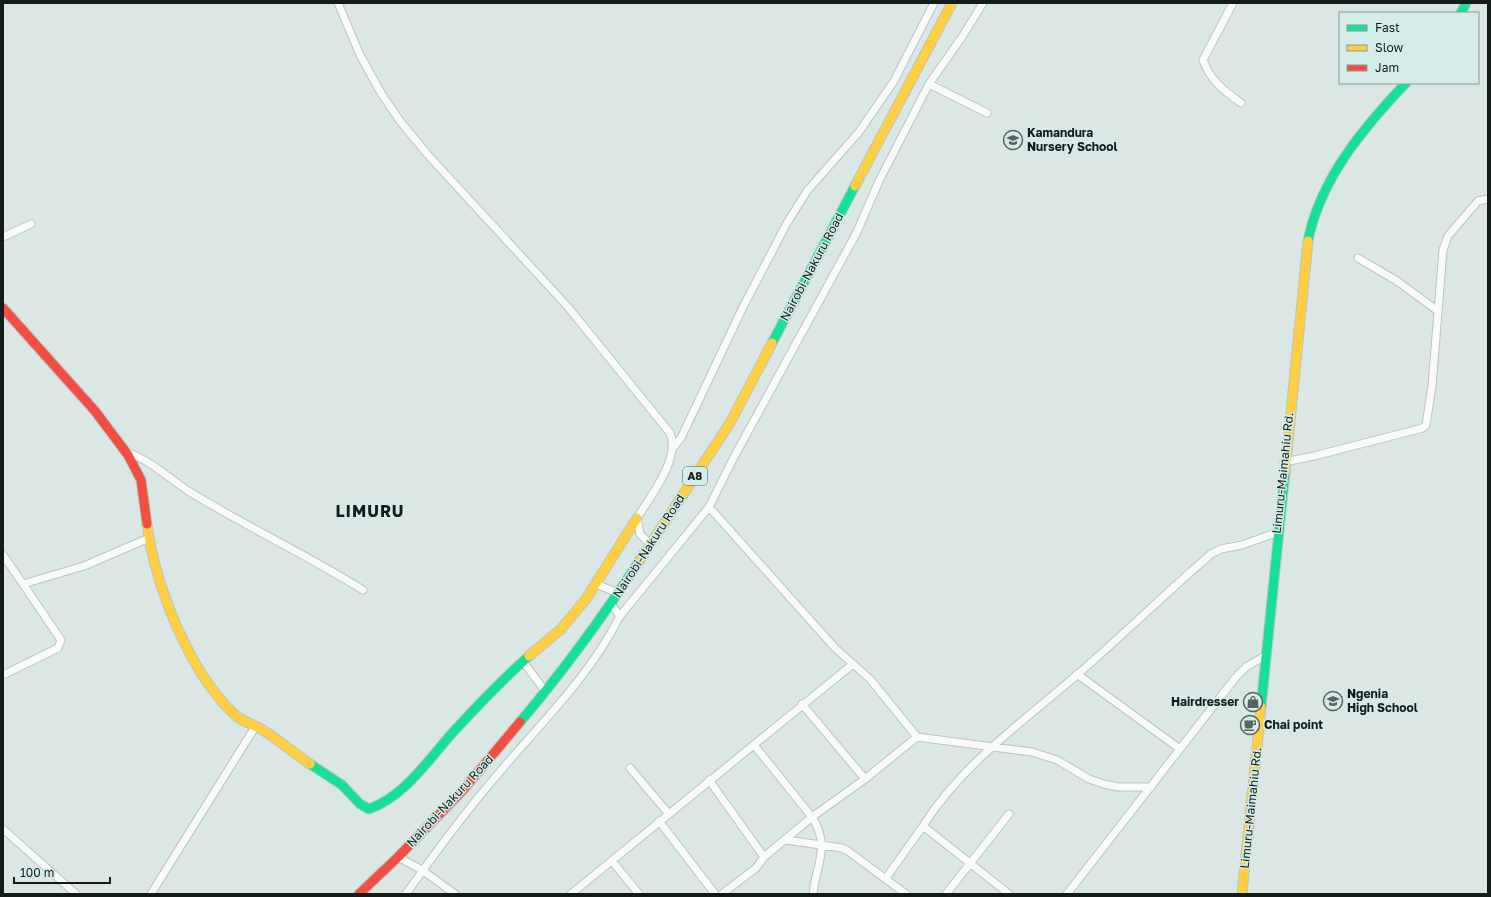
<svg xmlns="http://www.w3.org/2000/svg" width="1491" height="897" viewBox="0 0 1491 897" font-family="'Golos Text',sans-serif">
<rect width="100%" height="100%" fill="#dae7e5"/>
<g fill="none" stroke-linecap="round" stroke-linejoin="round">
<defs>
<path id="street" d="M 338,3 L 360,55 L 381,93 L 400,121 L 428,155 L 568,307 L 670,433 C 681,458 650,497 637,518 L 640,534 L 650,544
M 1233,3 L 1203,60 C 1210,80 1224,91 1241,103
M 929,84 L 987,113
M 3,237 L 31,224
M 1358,258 L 1397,281 L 1438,311
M 672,449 L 681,438 L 743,307 L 787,223 L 807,191 L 859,132 L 894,81 L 934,3
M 126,452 C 151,460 168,478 190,492 C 247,527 307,555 363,590
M 1284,462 L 1314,456 L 1423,428 L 1426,425 L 1432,386 L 1443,250 L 1448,236 L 1478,201 L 1488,199
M 709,507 L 835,648 L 870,679 L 917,737 L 1032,752 L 1057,760 L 1089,779 L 1104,784 L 1118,787 L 1151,787
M 3,555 L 23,584
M 596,584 L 618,593
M 620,616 L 709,507 L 733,459 L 857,232 L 879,181 L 929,84 L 962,37 L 983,3
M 524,663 L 546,692
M 5,674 L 58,648 L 61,640 L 23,584 L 84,566 L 149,538
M 1077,674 L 1180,749
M 802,704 L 865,779
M 754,745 L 812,817 C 831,847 816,864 813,894
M 630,768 L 668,813
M 709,780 L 764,857
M 659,821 L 715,894
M 3,829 L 76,894
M 786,840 L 842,848 L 848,851 L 906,894
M 398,857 L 422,870 L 455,894
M 612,861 L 639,894
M 886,878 L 923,826
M 151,894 L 255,727
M 406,894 C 435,853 465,812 498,774 C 541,723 590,676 620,616 L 611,604
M 571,894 L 853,664
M 722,894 L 756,868 L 764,857 L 812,817 L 865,779 L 917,737
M 946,894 L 1009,814
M 1009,894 L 923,826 C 962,764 1023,722 1078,674 C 1123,635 1166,593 1211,554 L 1221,549 L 1242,545 L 1278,532
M 1067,894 L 1236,677 L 1246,667 L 1265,656"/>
<path id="fast" d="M 1461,13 L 1466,3
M 1308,241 C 1320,179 1364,127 1406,83
M 772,343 L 855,186
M 1261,707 L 1285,472
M 520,722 C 565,669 602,618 640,560
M 310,764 L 342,785 L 360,804 L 369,809 C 406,796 430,757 456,729 C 479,704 503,679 529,656"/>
<path id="slow" d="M 855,186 L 952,3
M 1285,472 L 1308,241
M 147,524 C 155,585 188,670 234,714 C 241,721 254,725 263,730 C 279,740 294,753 310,764
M 640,560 L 730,423 L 772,343
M 529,656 L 561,629 L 586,599 L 637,518
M 1242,894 L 1261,707"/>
<path id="jam" d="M 3,308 L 95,411 L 128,455 L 141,480 L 147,524
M 359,894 L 398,857 L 463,790 L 520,722"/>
</defs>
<use href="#street" stroke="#bac4c3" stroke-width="9"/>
<use href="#fast" stroke="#bac4c3" stroke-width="11"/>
<use href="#slow" stroke="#bac4c3" stroke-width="11"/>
<use href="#jam" stroke="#bac4c3" stroke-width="11"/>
<use href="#street" stroke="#f9fbfb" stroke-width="7"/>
<use href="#fast" stroke="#16e098" stroke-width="9"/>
<use href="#slow" stroke="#ffcf43" stroke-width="9"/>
<use href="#jam" stroke="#f24e42" stroke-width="9"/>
</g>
<defs>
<symbol id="school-ring" viewBox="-11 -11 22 22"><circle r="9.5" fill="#d4ede9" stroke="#596362" stroke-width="1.5"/><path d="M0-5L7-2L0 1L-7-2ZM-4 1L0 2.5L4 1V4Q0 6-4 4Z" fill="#596362"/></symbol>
<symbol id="shop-ring" viewBox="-11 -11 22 22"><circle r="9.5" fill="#d4ede9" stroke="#596362" stroke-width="1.5"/><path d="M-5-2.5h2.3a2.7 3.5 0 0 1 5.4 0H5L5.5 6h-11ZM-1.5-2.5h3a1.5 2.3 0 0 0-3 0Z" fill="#596362"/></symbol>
<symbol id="cafe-ring" viewBox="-11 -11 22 22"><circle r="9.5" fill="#d4ede9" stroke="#596362" stroke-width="1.5"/><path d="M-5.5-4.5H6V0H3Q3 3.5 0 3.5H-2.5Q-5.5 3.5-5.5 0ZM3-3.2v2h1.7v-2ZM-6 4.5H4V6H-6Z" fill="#596362"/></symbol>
</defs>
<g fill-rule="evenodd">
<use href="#school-ring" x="1002" y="129" width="22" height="22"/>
<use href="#school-ring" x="1322" y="690" width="22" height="22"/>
<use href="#shop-ring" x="1242" y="691" width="22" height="22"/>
<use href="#cafe-ring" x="1239" y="714" width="22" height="22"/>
</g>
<g text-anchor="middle" stroke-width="3" stroke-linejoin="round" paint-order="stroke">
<rect fill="#d4ede9" stroke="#4d5b59" stroke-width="1" x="683" y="467" width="24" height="18" rx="3"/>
<g font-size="11" font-weight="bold" fill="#131c1b">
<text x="695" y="480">A8</text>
</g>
<g font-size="12" font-weight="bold" fill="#131c1b" stroke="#d4ede9" text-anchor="start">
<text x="1027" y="137">Kamandura<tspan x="1027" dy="14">Nursery School</tspan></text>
<text x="1347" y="698">Ngenia<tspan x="1347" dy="14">High School</tspan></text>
<text x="1239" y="706" text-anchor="end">Hairdresser</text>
<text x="1264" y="729">Chai point</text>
</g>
<g font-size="12" fill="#131c1b" stroke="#d4ede9">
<text transform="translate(812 267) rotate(-62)" y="4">Nairobi-Nakuru Road</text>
<text transform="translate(1283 473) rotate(-84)" y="4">Limuru-Maimahiu Rd.</text>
<text transform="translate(649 546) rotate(-57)" y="4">Nairobi-Nakuru Road</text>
<text transform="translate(450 801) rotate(-47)" y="4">Nairobi-Nakuru Road</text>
<text transform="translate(1251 808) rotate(-84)" y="4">Limuru-Maimahiu Rd.</text>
</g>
<g font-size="16" font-weight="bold" letter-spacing="1" fill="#131c1b" stroke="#d4ede9">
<text x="370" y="517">LIMURU</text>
</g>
</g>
<rect width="1491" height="897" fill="none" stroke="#131c1b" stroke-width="8"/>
<rect x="1339" y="12" width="140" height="72" fill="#d4ede9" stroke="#879997"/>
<rect x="1347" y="25" width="20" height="6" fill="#16e098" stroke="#879997"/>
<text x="1375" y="32" font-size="12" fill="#131c1b">Fast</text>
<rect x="1347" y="45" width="20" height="6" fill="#ffcf43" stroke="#879997"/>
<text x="1375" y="52" font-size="12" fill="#131c1b">Slow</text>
<rect x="1347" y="65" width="20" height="6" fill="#f24e42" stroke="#879997"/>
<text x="1375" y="72" font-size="12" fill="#131c1b">Jam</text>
<path d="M14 877v6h96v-6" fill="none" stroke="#131c1b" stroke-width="2"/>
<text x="20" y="877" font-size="12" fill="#131c1b" stroke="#d4ede9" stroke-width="3" paint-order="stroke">100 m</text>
</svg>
